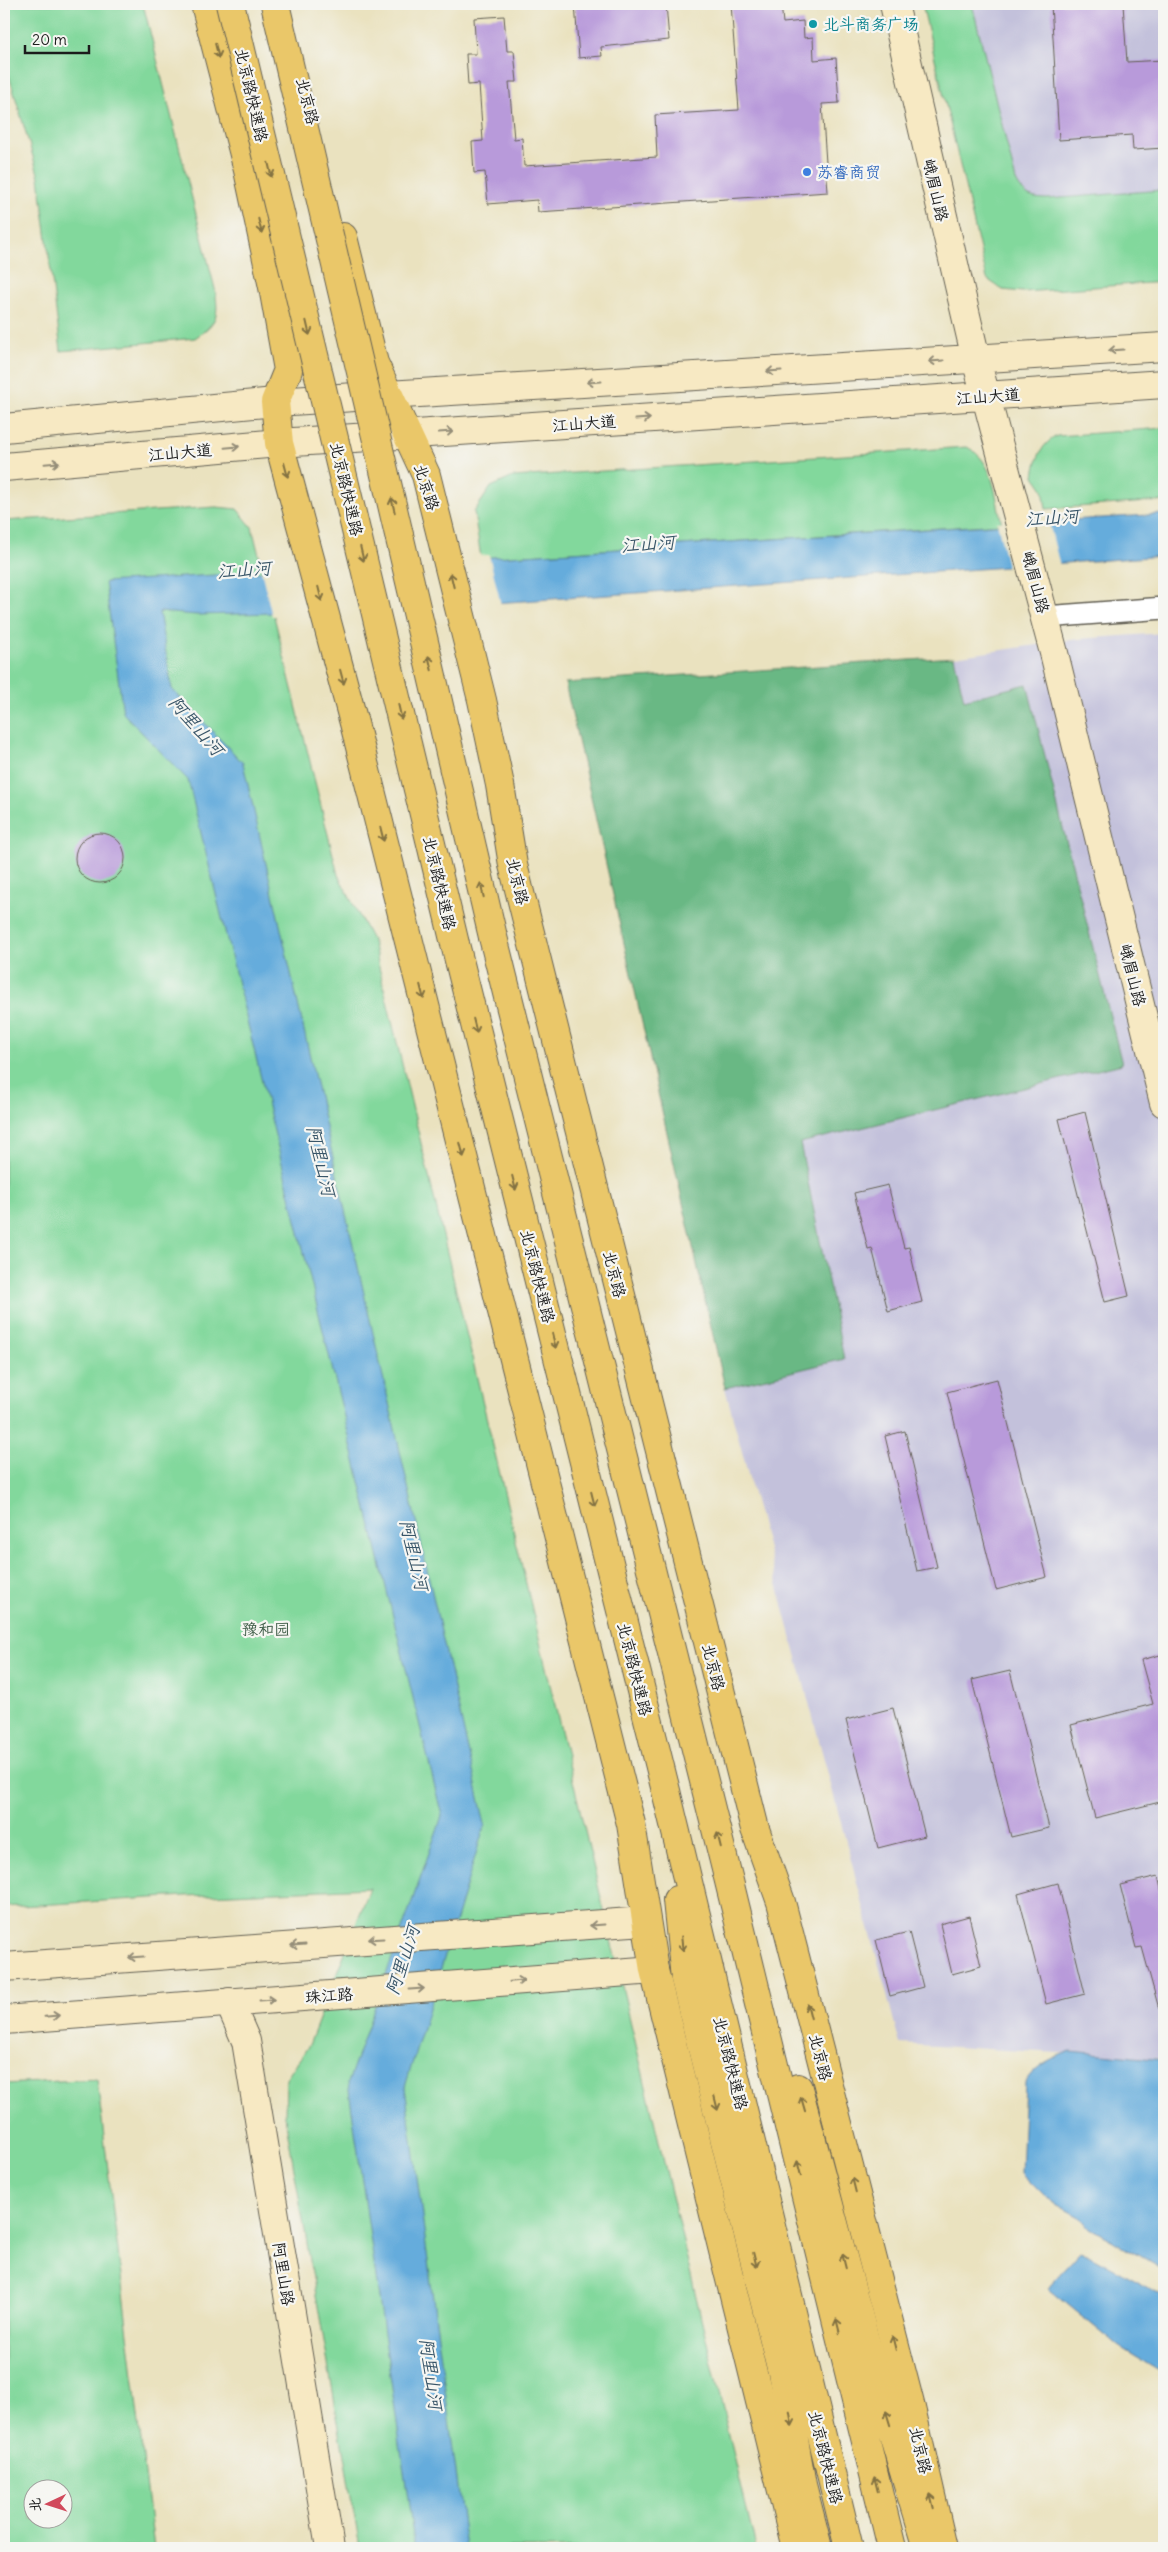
<svg xmlns="http://www.w3.org/2000/svg" width="1168" height="2552" viewBox="0 0 1168 2552" font-family="Delius,'LXGW WenKai TC',sans-serif">
<rect width="100%" height="100%" fill="#f6f6f2"/>
<filter id="ink" filterUnits="userSpaceOnUse"><feTurbulence type="fractalNoise" baseFrequency=".02" numOctaves="2"/><feDisplacementMap in="SourceGraphic" scale="10" xChannelSelector="R" yChannelSelector="G"/><feConvolveMatrix kernelMatrix="1 2 1 2 8 2 1 2 1" color-interpolation-filters="sRGB"/></filter>
<filter id="wash" filterUnits="userSpaceOnUse"><feTurbulence type="fractalNoise" baseFrequency=".0096" numOctaves="4" result="noise"/><feDisplacementMap in="SourceGraphic" scale="20" xChannelSelector="R" yChannelSelector="G"/><feGaussianBlur stdDeviation="1.12" result="paint"/><feColorMatrix in="noise" values="0 0 0 0 0 0 0 0 0 0 0 0 0 0 0 0 0 1.4 0 .05"/><feComposite in="paint" operator="in"/></filter>
<g filter="url(#wash)">
<rect width="100%" height="100%" fill="#eae2bf"/>
<path fill="#c3c1db" d="M 922,4 L 1164,4 L 1164,282 L 1023,292 L 1003,290 L 987,279 Z
M 1164,633 L 1164,2059 L 900,2044 L 725,1388 L 565,683 L 954,657 L 1079,639 Z"/>
<path fill="#82d89c" stroke="#4f7a5c" fill-rule="evenodd" d="M 4,4 L 143,4 L 215,289 C 219,316 218,322 195,338 L 61,351 L 39,177 L 4,59 Z
M 922,4 L 972,4 L 1016,181 C 1024,196 1031,199 1048,199 L 1164,190 L 1164,282 L 1023,292 L 1003,290 L 987,279 Z
M 1164,428 L 1164,501 L 1046,509 L 1043,489 L 1034,476 C 1037,458 1040,445 1057,436 Z
M 967,447 C 995,461 995,497 1002,524 L 481,558 L 474,512 L 491,487 L 513,477 Z
M 216,507 L 237,509 L 252,527 L 338,875 L 373,942 L 756,2548 L 360,2548 L 285,2117 L 286,2079 L 309,2045 L 370,1888 L 185,1896 L 4,1907 L 4,521 Z
M 97,2079 L 154,2548 L 4,2548 L 4,2084 ZM 32,2490 L 62,2490 L 62,2520 L 32,2520 Z"/>
<path fill="#69b884" stroke="#426a50" d="M 954,657 L 964,700 L 1027,684 L 1122,1064 L 800,1143 L 844,1359 L 725,1388 L 565,683 Z"/>
<path fill="#65acdc" stroke="#40647c" d="M 1164,514 L 1164,556 L 395,610 L 197,615 L 159,612 L 172,689 L 243,763 L 485,1824 L 405,2087 L 466,2548 L 415,2548 L 348,2083 L 442,1816 L 188,780 L 123,713 L 105,582 Z
M 1071,2051 L 1164,2060 L 1164,2270 L 1090,2228 L 1083,2219 L 1047,2199 L 1021,2173 L 1025,2082 C 1037,2064 1052,2058 1071,2051 Z
M 1081,2251 L 1164,2296 L 1164,2374 L 1118,2346 L 1049,2289 L 1056,2278 Z"/>
<path fill="#eae2bf" d="M 1048,519 L 1060,566 L 1008,570 L 997,522 Z
M 489,555 L 501,605 L 395,613 L 272,616 L 261,570 Z"/>
<g id="blocks">
<path fill="#b89ada" d="M 575,4 L 666,4 L 669,40 L 601,47 L 602,56 L 579,58 Z
M 731,4 L 781,4 L 783,23 L 803,21 L 804,38 L 813,37 L 814,60 L 836,58 L 839,103 L 822,104 L 828,192 L 538,212 L 537,200 L 488,204 L 485,172 L 474,173 L 472,142 L 483,141 L 479,84 L 468,85 L 466,54 L 476,54 L 474,18 L 504,16 L 507,51 L 514,51 L 517,82 L 509,82 L 514,139 L 522,138 L 524,166 L 657,157 L 655,115 L 739,110 Z
M 1051,4 L 1123,4 L 1127,62 L 1164,60 L 1164,148 L 1133,150 L 1132,135 L 1059,140 Z
M75 858a25 25 0 1 1 50 0a25 25 0 1 1-50 0Z
M 1085,1112 L 1129,1296 L 1105,1302 L 1059,1119 Z
M 888,1185 L 904,1248 L 909,1247 L 922,1302 L 888,1311 L 872,1248 L 868,1249 L 854,1193 Z
M 997,1379 L 1047,1577 L 996,1590 L 947,1392 Z
M 905,1431 L 937,1567 L 917,1571 L 885,1436 Z
M 1164,1654 L 1164,1801 L 1095,1818 L 1071,1725 L 1153,1704 L 1141,1660 Z
M 1010,1671 L 1049,1828 L 1011,1837 L 972,1680 Z
M 893,1708 L 925,1836 L 878,1848 L 846,1720 Z
M 1158,1876 L 1164,1902 L 1164,2008 L 1159,2009 L 1142,1947 L 1136,1948 L 1120,1885 Z
M 1058,1883 L 1085,1994 L 1046,2004 L 1018,1894 Z
M 969,1916 L 981,1966 L 952,1974 L 940,1924 Z
M 909,1932 L 923,1987 L 890,1996 L 876,1940 Z"/>
</g>
</g>
<g filter="url(#ink)">
<use href="#blocks" fill-opacity="0" stroke="#646155" stroke-width="1"/>
<g fill="none" stroke-linecap="round" stroke-linejoin="round">
<defs>
<path id="street" d="M 1045,617 L 1164,608"/>
<path id="secondary" d="M 894,4 L 976,359 L 1054,653 L 1164,1103
M 4,428 L 275,402 L 1164,347
M 4,467 L 279,443 L 1164,384
M 4,1967 L 645,1921
M 229,2002 L 246,2041 L 330,2548
M 4,2020 L 654,1970"/>
<path id="primary" d="M 205,4 L 248,170 L 273,287 L 288,370 L 275,402 L 279,443 L 354,723 L 631,1824 L 654,1970 L 796,2548
M 343,237 L 374,363 L 426,475 L 482,700 L 500,785 L 513,865 L 755,1829 L 781,1902 L 911,2408 L 943,2548"/>
<path id="highway" d="M 493,937 L 728,1877 L 892,2548
M 455,944 L 666,1791 L 849,2548
M 677,1900 L 685,1979 L 782,2372 L 802,2485 L 818,2548
M 798,2088 L 865,2340 L 927,2548"/>
</defs>
<use href="#street" stroke="#646155" stroke-width="24"/>
<use href="#secondary" stroke="#646155" stroke-width="30"/>
<use href="#primary" stroke="#646155" stroke-width="30"/>
<use href="#highway" stroke="#646155" stroke-width="30"/>
<use href="#street" stroke="#fff" stroke-width="21"/>
<use href="#secondary" stroke="#f7e9c3" stroke-width="28"/>
<use href="#primary" stroke="#eac769" stroke-width="28"/>
<use href="#highway" stroke="#eac769" stroke-width="28"/>
<defs>
<path id="highway-bridge" d="M 230,4 L 455,944
M 275,4 L 493,937"/>
</defs>
<use href="#highway-bridge" stroke="#646155" stroke-width="30" stroke-linecap="butt"/>
<use href="#highway-bridge" stroke="#eac769" stroke-width="28"/>
</g>
<defs><path id="oneway-shaft" d="M-6 0H5M1.5-3L5.5 0L1.5 3" fill="none" stroke-width="1.6" stroke-linecap="round" stroke-linejoin="round" transform="scale(1.25)"/></defs>
<g stroke="#837242">
<use href="#oneway-shaft" transform="translate(217 51) rotate(76)"/>
<use href="#oneway-shaft" transform="translate(270 170) rotate(77)"/>
<use href="#oneway-shaft" transform="translate(260 226) rotate(77)"/>
<use href="#oneway-shaft" transform="translate(308 328) rotate(77)"/>
<use href="#oneway-shaft" transform="translate(286 470) rotate(75)"/>
<use href="#oneway-shaft" transform="translate(393 505) rotate(-103)"/>
<use href="#oneway-shaft" transform="translate(362 554) rotate(77)"/>
<use href="#oneway-shaft" transform="translate(452 580) rotate(-103)"/>
<use href="#oneway-shaft" transform="translate(320 594) rotate(76)"/>
<use href="#oneway-shaft" transform="translate(430 663) rotate(-103)"/>
<use href="#oneway-shaft" transform="translate(342 677) rotate(75)"/>
<use href="#oneway-shaft" transform="translate(400 712) rotate(77)"/>
<use href="#oneway-shaft" transform="translate(382 834) rotate(76)"/>
<use href="#oneway-shaft" transform="translate(482 890) rotate(-103)"/>
<use href="#oneway-shaft" transform="translate(422 992) rotate(76)"/>
<use href="#oneway-shaft" transform="translate(475 1026) rotate(76)"/>
<use href="#oneway-shaft" transform="translate(462 1150) rotate(76)"/>
<use href="#oneway-shaft" transform="translate(514 1183) rotate(76)"/>
<use href="#oneway-shaft" transform="translate(554 1341) rotate(76)"/>
<use href="#oneway-shaft" transform="translate(593 1499) rotate(76)"/>
<use href="#oneway-shaft" transform="translate(719 1840) rotate(-104)"/>
<use href="#oneway-shaft" transform="translate(682 1944) rotate(84)"/>
<use href="#oneway-shaft" transform="translate(809 2011) rotate(-104)"/>
<use href="#oneway-shaft" transform="translate(716 2103) rotate(76)"/>
<use href="#oneway-shaft" transform="translate(803 2104) rotate(-106)"/>
<use href="#oneway-shaft" transform="translate(799 2168) rotate(-104)"/>
<use href="#oneway-shaft" transform="translate(854 2185) rotate(-104)"/>
<use href="#oneway-shaft" transform="translate(755 2260) rotate(76)"/>
<use href="#oneway-shaft" transform="translate(844 2261) rotate(-104)"/>
<use href="#oneway-shaft" transform="translate(838 2326) rotate(-104)"/>
<use href="#oneway-shaft" transform="translate(894 2343) rotate(-104)"/>
<use href="#oneway-shaft" transform="translate(888 2418) rotate(-107)"/>
<use href="#oneway-shaft" transform="translate(791 2419) rotate(80)"/>
<use href="#oneway-shaft" transform="translate(876 2484) rotate(-104)"/>
<use href="#oneway-shaft" transform="translate(932 2501) rotate(-103)"/>
</g>
<g stroke="#948d78">
<use href="#oneway-shaft" transform="translate(1116 350) rotate(176)"/>
<use href="#oneway-shaft" transform="translate(936 361) rotate(176)"/>
<use href="#oneway-shaft" transform="translate(774 371) rotate(176)"/>
<use href="#oneway-shaft" transform="translate(594 382) rotate(176)"/>
<use href="#oneway-shaft" transform="translate(643 419) rotate(-4)"/>
<use href="#oneway-shaft" transform="translate(446 432) rotate(-4)"/>
<use href="#oneway-shaft" transform="translate(232 447) rotate(-5)"/>
<use href="#oneway-shaft" transform="translate(52 463) rotate(-5)"/>
<use href="#oneway-shaft" transform="translate(597 1925) rotate(176)"/>
<use href="#oneway-shaft" transform="translate(376 1939) rotate(177)"/>
<use href="#oneway-shaft" transform="translate(298 1945) rotate(176)"/>
<use href="#oneway-shaft" transform="translate(136 1957) rotate(176)"/>
<use href="#oneway-shaft" transform="translate(517 1981) rotate(-5)"/>
<use href="#oneway-shaft" transform="translate(417 1989) rotate(-4)"/>
<use href="#oneway-shaft" transform="translate(267 2000) rotate(-4)"/>
<use href="#oneway-shaft" transform="translate(52 2016) rotate(-5)"/>
</g>
</g>
<circle fill="#0f9aa8" stroke="#f6f6f2" stroke-width="2" cx="813" cy="24" r="5"/>
<circle fill="#3f7fe0" stroke="#f6f6f2" stroke-width="2" cx="807" cy="172" r="5"/>
<g text-anchor="middle" stroke-width="4.5" stroke-linejoin="round" paint-order="stroke">
<g font-size="16" fill="#0d838f" stroke="#f6f6f2" text-anchor="start">
<text x="823" y="30">北斗商务广场</text>
</g>
<g font-size="16" fill="#1c1c1c" stroke="#f6f6f2">
<text transform="translate(252 95) rotate(77)" y="6">北京路快速路</text>
<text transform="translate(308 101) rotate(76)" y="6">北京路</text>
<text transform="translate(936 190) rotate(77)" y="6">峨眉山路</text>
<text transform="translate(988 396) rotate(-4)" y="6">江山大道</text>
<text transform="translate(584 423) rotate(-4)" y="6">江山大道</text>
<text transform="translate(180 452) rotate(-5)" y="6">江山大道</text>
<text transform="translate(427 487) rotate(72)" y="6">北京路</text>
<text transform="translate(347 489) rotate(77)" y="6">北京路快速路</text>
<text transform="translate(1036 582) rotate(75)" y="6">峨眉山路</text>
<text transform="translate(518 881) rotate(77)" y="6">北京路</text>
<text transform="translate(440 883) rotate(77)" y="6">北京路快速路</text>
<text transform="translate(1133 975) rotate(76)" y="6">峨眉山路</text>
<text transform="translate(615 1274) rotate(76)" y="6">北京路</text>
<text transform="translate(538 1276) rotate(76)" y="6">北京路快速路</text>
<text transform="translate(714 1667) rotate(76)" y="6">北京路</text>
<text transform="translate(635 1669) rotate(76)" y="6">北京路快速路</text>
<text transform="translate(329 1995) rotate(-4)" y="6">珠江路</text>
<text transform="translate(821 2057) rotate(76)" y="6">北京路</text>
<text transform="translate(731 2063) rotate(76)" y="6">北京路快速路</text>
<text transform="translate(284 2274) rotate(81)" y="6">阿里山路</text>
<text transform="translate(921 2450) rotate(77)" y="6">北京路</text>
<text transform="translate(826 2457) rotate(76)" y="6">北京路快速路</text>
</g>
<g font-size="16" fill="#366cbe" stroke="#f6f6f2" text-anchor="start">
<text x="817" y="178">苏睿商贸</text>
</g>
<g font-size="16" fill="#405e49" stroke="#f6f6f2">
<text x="266" y="1635">豫和园</text>
</g>
<g font-size="18" font-style="italic" fill="#395669" stroke="#f6f6f2">
<text transform="translate(1052 518) rotate(-4)" y="6">江山河</text>
<text transform="translate(648 544) rotate(-4)" y="6">江山河</text>
<text transform="translate(244 570) rotate(-4)" y="6">江山河</text>
<text transform="translate(196 726) rotate(49)" y="6">阿里山河</text>
<text transform="translate(321 1161) rotate(77)" y="6">阿里山河</text>
<text transform="translate(414 1555) rotate(77)" y="6">阿里山河</text>
<text transform="translate(403 1960) rotate(-72)" y="6">阿里山河</text>
<text transform="translate(431 2374) rotate(82)" y="6">阿里山河</text>
</g>
</g>
<rect width="1168" height="2552" fill="none" stroke="#f6f6f2" stroke-width="20"/>
<g transform="translate(48 2504) rotate(266)"><circle r="24" fill="#f6f6f2" stroke="#9f9f9c"/>
<path d="M0-4L9 19L0 12L-9 19Z" fill="#d1495b"/>
<text y="-8" font-size="14" font-weight="bold" text-anchor="middle" fill="#1c1c1c">北</text>
</g>
<path d="M25 45v8h64v-8" fill="none" stroke="#1c1c1c" stroke-width="2.5"/>
<text x="32" y="45" font-size="15" fill="#1c1c1c" stroke="#f6f6f2" stroke-width="4" paint-order="stroke">20 m</text>
</svg>
